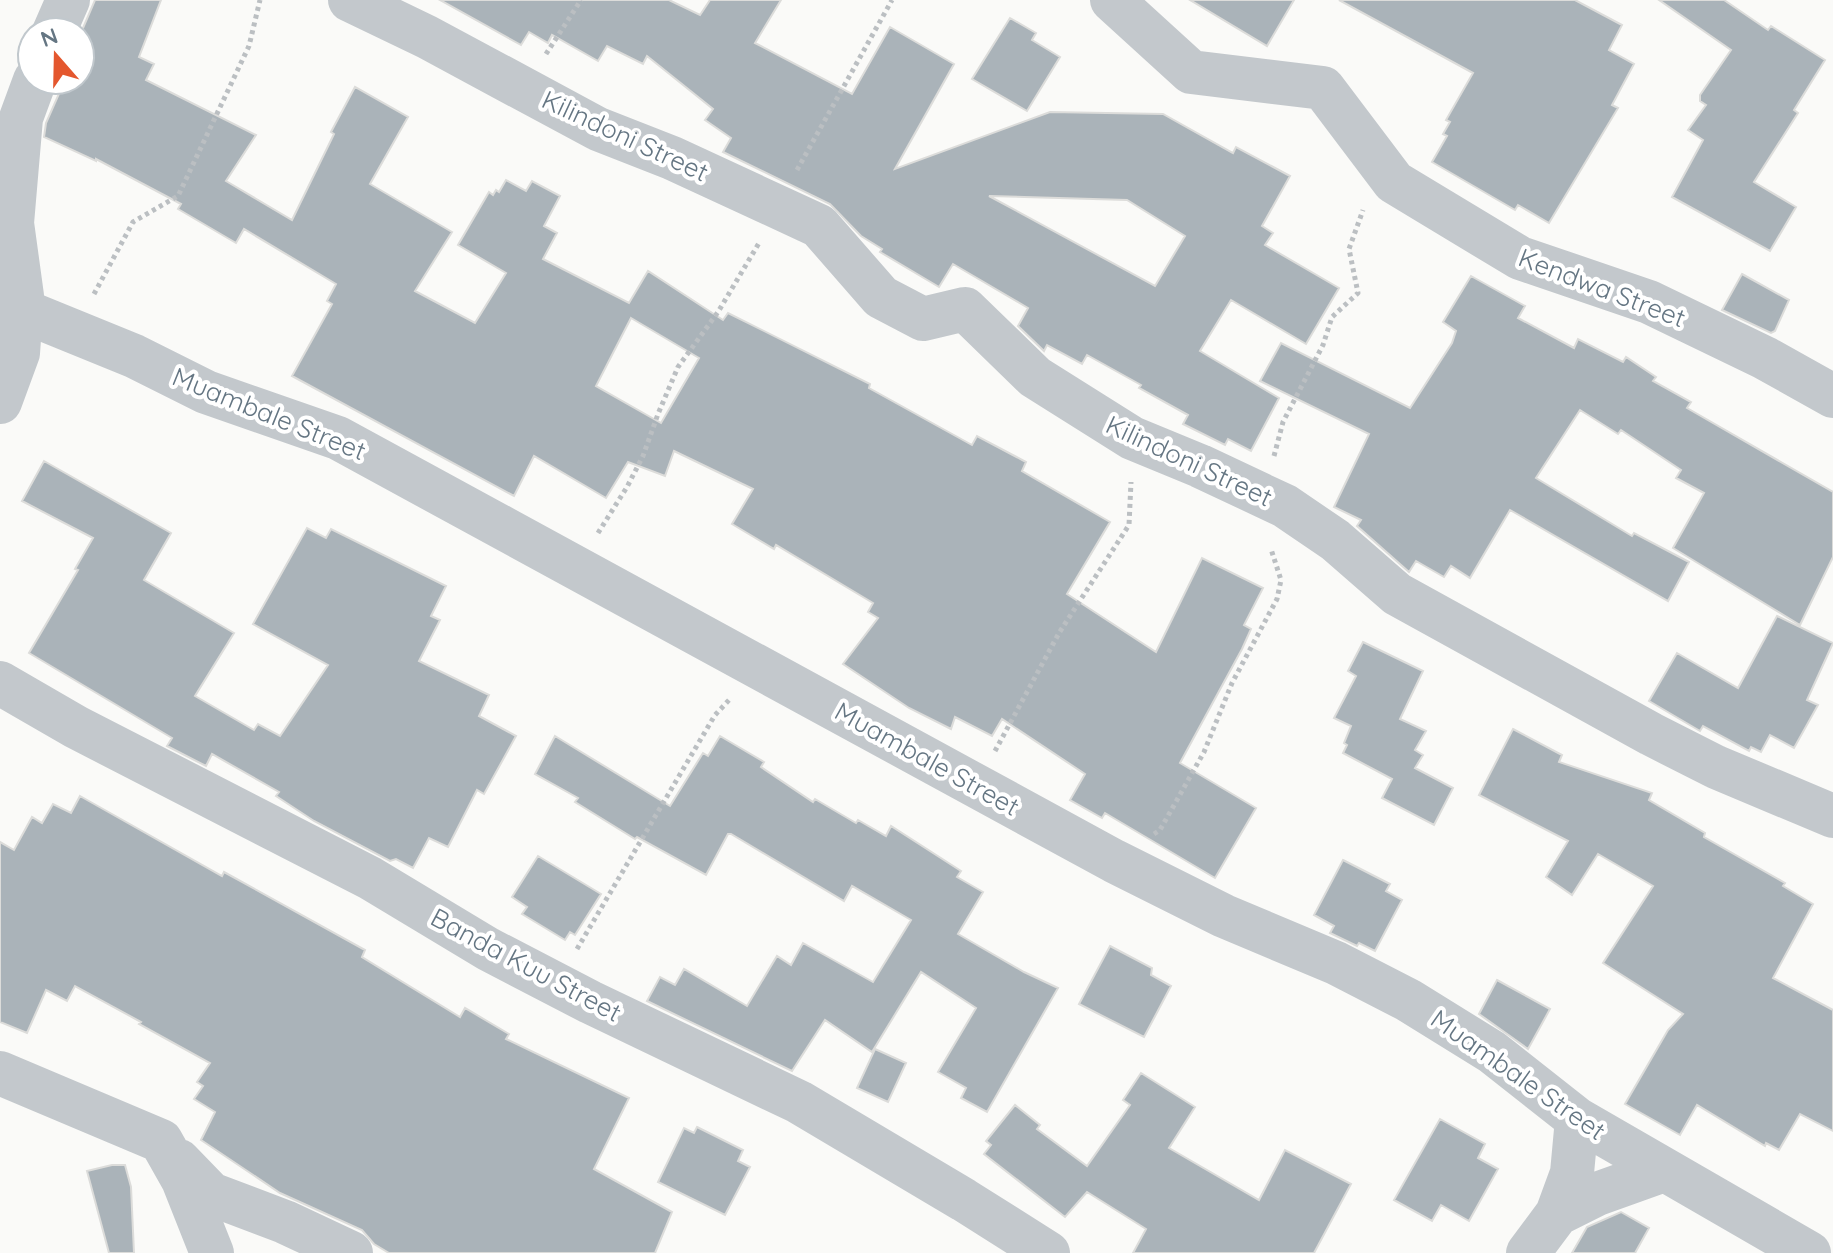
<svg xmlns="http://www.w3.org/2000/svg" width="1833" height="1253" viewBox="0 0 1833 1253" font-family="Quicksand,sans-serif">
<rect width="100%" height="100%" fill="#fafaf8"/>
<path fill="#aab3b9" stroke="#dcdcda" stroke-width="2" fill-rule="evenodd" d="M 95,0 L 161,0 L 139,57 L 154,64 L 146,80 L 256,135 L 226,181 L 292,220 L 334,134 L 331,132 L 355,87 L 408,117 L 370,184 L 452,232 L 415,291 L 475,323 L 506,273 L 458,245 L 489,192 L 493,195 L 496,190 L 499,192 L 506,180 L 526,191 L 532,181 L 560,196 L 544,226 L 557,233 L 543,259 L 629,303 L 648,271 L 723,320 L 728,313 L 870,384 L 869,388 L 972,445 L 977,436 L 1026,462 L 1022,471 L 1110,522 L 1067,594 L 1156,652 L 1202,558 L 1263,588 L 1244,625 L 1251,629 L 1242,649 L 1180,763 L 1256,808 L 1215,878 L 1105,813 L 1102,818 L 1070,800 L 1085,774 L 1002,719 L 992,736 L 955,717 L 951,729 L 909,708 L 843,664 L 878,618 L 868,612 L 873,603 L 776,545 L 774,549 L 732,524 L 753,489 L 674,451 L 665,476 L 628,462 L 606,498 L 534,456 L 514,496 L 292,376 L 332,304 L 327,301 L 336,284 L 244,229 L 236,243 L 178,209 L 181,204 L 96,159 L 96,161 L 44,137 L 46,123 L 65,80 L 80,80 L 80,35 ZM 631,318 L 699,358 L 661,423 L 596,386 Z
M 440,0 L 669,0 L 700,15 L 710,0 L 781,0 L 755,43 L 852,94 L 890,27 L 954,64 L 895,169 L 1050,112 L 1163,114 L 1233,153 L 1236,147 L 1290,176 L 1262,226 L 1273,233 L 1265,245 L 1339,288 L 1306,344 L 1231,300 L 1200,351 L 1279,398 L 1251,451 L 1228,439 L 1225,445 L 1183,424 L 1188,415 L 1139,388 L 1141,385 L 1087,355 L 1082,364 L 1047,345 L 1044,351 L 1018,326 L 1028,308 L 953,264 L 939,287 L 880,252 L 882,249 L 861,236 L 830,204 L 723,152 L 731,138 L 705,120 L 713,109 L 647,56 L 643,64 L 607,46 L 598,61 L 552,35 L 548,43 L 529,32 L 521,45 ZM 989,196 L 1127,200 L 1185,236 L 1155,286 Z
M 1190,0 L 1294,0 L 1267,46 Z
M 1339,0 L 1575,0 L 1622,25 L 1609,50 L 1634,64 L 1612,105 L 1618,108 L 1549,223 L 1518,205 L 1515,210 L 1432,162 L 1447,136 L 1443,134 L 1450,122 L 1446,120 L 1473,73 Z
M 1659,0 L 1724,0 L 1768,30 L 1771,26 L 1825,60 L 1794,110 L 1798,113 L 1754,182 L 1796,207 L 1770,251 L 1672,197 L 1703,140 L 1688,130 L 1706,105 L 1700,101 L 1700,95 L 1731,50 Z
M 1010,18 L 1036,33 L 1032,40 L 1060,57 L 1027,111 L 972,79 Z
M 1742,274 L 1789,300 L 1775,331 L 1771,333 L 1722,310 Z
M 1471,276 L 1525,306 L 1518,318 L 1574,348 L 1578,339 L 1623,362 L 1626,357 L 1656,377 L 1653,381 L 1691,402 L 1687,408 L 1833,492 L 1833,557 L 1800,625 L 1673,548 L 1704,493 L 1676,478 L 1681,470 L 1621,430 L 1618,434 L 1580,410 L 1536,478 L 1632,536 L 1634,533 L 1689,562 L 1668,601 L 1510,510 L 1470,578 L 1451,566 L 1444,577 L 1416,561 L 1409,572 L 1357,526 L 1361,520 L 1334,507 L 1369,434 L 1260,381 L 1281,343 L 1410,408 L 1452,343 L 1456,331 L 1443,322 Z
M 44,461 L 171,533 L 144,580 L 234,633 L 195,696 L 254,730 L 258,724 L 280,736 L 328,665 L 253,624 L 307,528 L 326,538 L 331,529 L 446,586 L 431,616 L 440,620 L 419,661 L 489,695 L 479,716 L 516,736 L 484,794 L 477,790 L 448,847 L 429,838 L 413,868 L 396,859 L 390,861 L 314,821 L 276,796 L 279,792 L 212,754 L 206,766 L 167,746 L 172,738 L 29,653 L 78,570 L 75,569 L 93,538 L 22,501 Z
M 1777,616 L 1833,643 L 1807,700 L 1818,705 L 1794,748 L 1770,735 L 1761,752 L 1751,747 L 1749,751 L 1703,726 L 1700,731 L 1649,701 L 1677,653 L 1738,688 Z
M 1363,642 L 1423,671 L 1400,719 L 1426,731 L 1415,750 L 1423,755 L 1415,768 L 1453,788 L 1434,825 L 1382,798 L 1392,779 L 1343,753 L 1347,745 L 1344,743 L 1351,726 L 1334,718 L 1356,676 L 1348,671 Z
M 1513,729 L 1562,755 L 1559,762 L 1652,793 L 1649,800 L 1705,833 L 1704,837 L 1785,883 L 1783,886 L 1813,904 L 1773,978 L 1833,1010 L 1833,1131 L 1800,1114 L 1779,1150 L 1766,1143 L 1765,1146 L 1697,1105 L 1680,1135 L 1625,1104 L 1668,1030 L 1683,1014 L 1603,963 L 1653,886 L 1598,854 L 1572,895 L 1546,877 L 1568,841 L 1479,795 Z
M 555,736 L 670,806 L 703,753 L 708,756 L 720,736 L 764,762 L 761,767 L 813,802 L 815,799 L 856,823 L 858,820 L 886,836 L 891,826 L 961,871 L 957,877 L 983,892 L 958,934 L 1024,972 L 1058,988 L 987,1112 L 961,1098 L 966,1088 L 938,1072 L 976,1008 L 921,972 L 872,1052 L 825,1020 L 792,1071 L 647,1001 L 660,977 L 675,985 L 684,969 L 747,1006 L 777,956 L 791,965 L 803,943 L 873,982 L 911,920 L 852,886 L 844,901 L 731,834 L 728,834 L 706,875 L 637,837 L 635,839 L 575,802 L 578,798 L 535,774 Z
M 80,796 L 222,876 L 224,872 L 365,950 L 362,957 L 460,1017 L 465,1008 L 509,1034 L 506,1039 L 629,1098 L 594,1169 L 672,1212 L 655,1253 L 389,1253 L 374,1244 L 362,1230 L 280,1193 L 201,1140 L 215,1112 L 194,1099 L 203,1086 L 197,1082 L 210,1063 L 139,1024 L 141,1022 L 75,986 L 67,1001 L 46,990 L 27,1033 L 0,1022 L 0,842 L 14,850 L 32,817 L 42,823 L 53,804 L 71,813 Z
M 538,856 L 601,894 L 575,935 L 570,932 L 565,940 L 522,914 L 527,907 L 512,897 Z
M 1343,860 L 1390,884 L 1386,891 L 1402,900 L 1375,951 L 1359,943 L 1357,946 L 1330,933 L 1334,926 L 1314,915 Z
M 1110,946 L 1152,968 L 1151,975 L 1171,986 L 1144,1037 L 1079,1004 Z
M 1497,980 L 1550,1009 L 1528,1049 L 1479,1014 Z
M 875,1049 L 906,1063 L 888,1102 L 857,1088 Z
M 1141,1073 L 1195,1107 L 1169,1148 L 1259,1200 L 1285,1150 L 1351,1184 L 1314,1253 L 1133,1253 L 1146,1229 L 1087,1192 L 1065,1217 L 984,1154 L 991,1145 L 986,1141 L 1015,1105 L 1040,1125 L 1037,1129 L 1087,1166 L 1130,1105 L 1123,1100 Z
M 1440,1119 L 1485,1144 L 1478,1158 L 1498,1169 L 1469,1221 L 1441,1205 L 1432,1221 L 1394,1200 Z
M 697,1127 L 743,1150 L 738,1161 L 750,1167 L 725,1215 L 658,1182 L 684,1128 L 694,1133 Z
M 112,1165 L 125,1165 L 131,1187 L 134,1253 L 109,1253 L 87,1171 Z
M 1621,1212 L 1649,1228 L 1635,1253 L 1572,1253 L 1587,1227 Z"/>
<g fill="none" stroke-linecap="round" stroke-linejoin="round">
<path stroke="#bbbfc2" stroke-width="5" stroke-dasharray="4 4" stroke-linecap="butt" d="M 546,54 L 581,0
M 797,170 L 892,0
M 94,294 L 133,222 L 178,196 L 249,46 L 260,0
M 1274,456 L 1283,422 L 1323,345 L 1332,317 L 1358,293 L 1349,249 L 1363,210
M 598,533 L 627,487 L 643,456 L 658,414 L 678,367 L 718,312 L 759,243
M 995,751 L 1059,633 L 1129,525 L 1131,482
M 1154,834 L 1160,830 L 1204,752 L 1232,683 L 1277,599 L 1281,580 L 1271,549
M 577,949 L 715,715 L 730,699"/>
<path stroke="#c3c8cc" stroke-width="44" d="M 350,0 L 427,37 L 598,129 L 672,158 L 819,226 L 881,297 L 923,319 L 965,309 L 1035,377 L 1132,438 L 1200,466 L 1285,506 L 1335,540 L 1397,594 L 1651,734 L 1716,767 L 1833,816
M 1112,0 L 1191,72 L 1323,88 L 1394,182 L 1520,258 L 1649,302 L 1765,358 L 1833,396
M 54,32 L 68,0
M 21,310 L 134,356 L 206,392 L 338,438 L 1114,861 L 1224,916 L 1336,963 L 1408,1000 L 1492,1052 L 1577,1119 L 1809,1253
M 0,402 L 18,353 L 22,296 L 12,223 L 21,118 L 35,80
M 0,683 L 76,727 L 370,878 L 488,949 L 590,1002 L 799,1102 L 964,1200 L 1048,1253
M 0,1073 L 161,1141 L 183,1180 L 212,1253
M 179,1161 L 211,1194 L 285,1222 L 351,1253
M 1557,1214 L 1597,1194 L 1664,1170
M 1528,1253 L 1557,1214 L 1572,1173 L 1577,1119"/>
</g>
<g text-anchor="middle" stroke-width="8" stroke-linejoin="round" paint-order="stroke">
<g font-size="26" fill="#657683" stroke="#fff">
<text transform="translate(625 136) rotate(25)" y="9">Kilindoni Street</text>
<text transform="translate(1602 288) rotate(21)" y="9">Kendwa Street</text>
<text transform="translate(269 414) rotate(22)" y="9">Muambale Street</text>
<text transform="translate(1189 461) rotate(25)" y="9">Kilindoni Street</text>
<text transform="translate(927 759) rotate(29)" y="9">Muambale Street</text>
<text transform="translate(526 965) rotate(28)" y="9">Banda Kuu Street</text>
<text transform="translate(1518 1075) rotate(35)" y="9">Muambale Street</text>
</g>
</g>
<g transform="translate(56 56) rotate(340)"><circle r="38" fill="#ffffff" stroke="#c1c8cd" stroke-width="2"/>
<path d="M0-6L14 30L0 20L-14 30Z" fill="#e4572e"/>
<text y="-12" font-size="22" font-weight="bold" text-anchor="middle" fill="#657683">N</text>
</g>
</svg>
